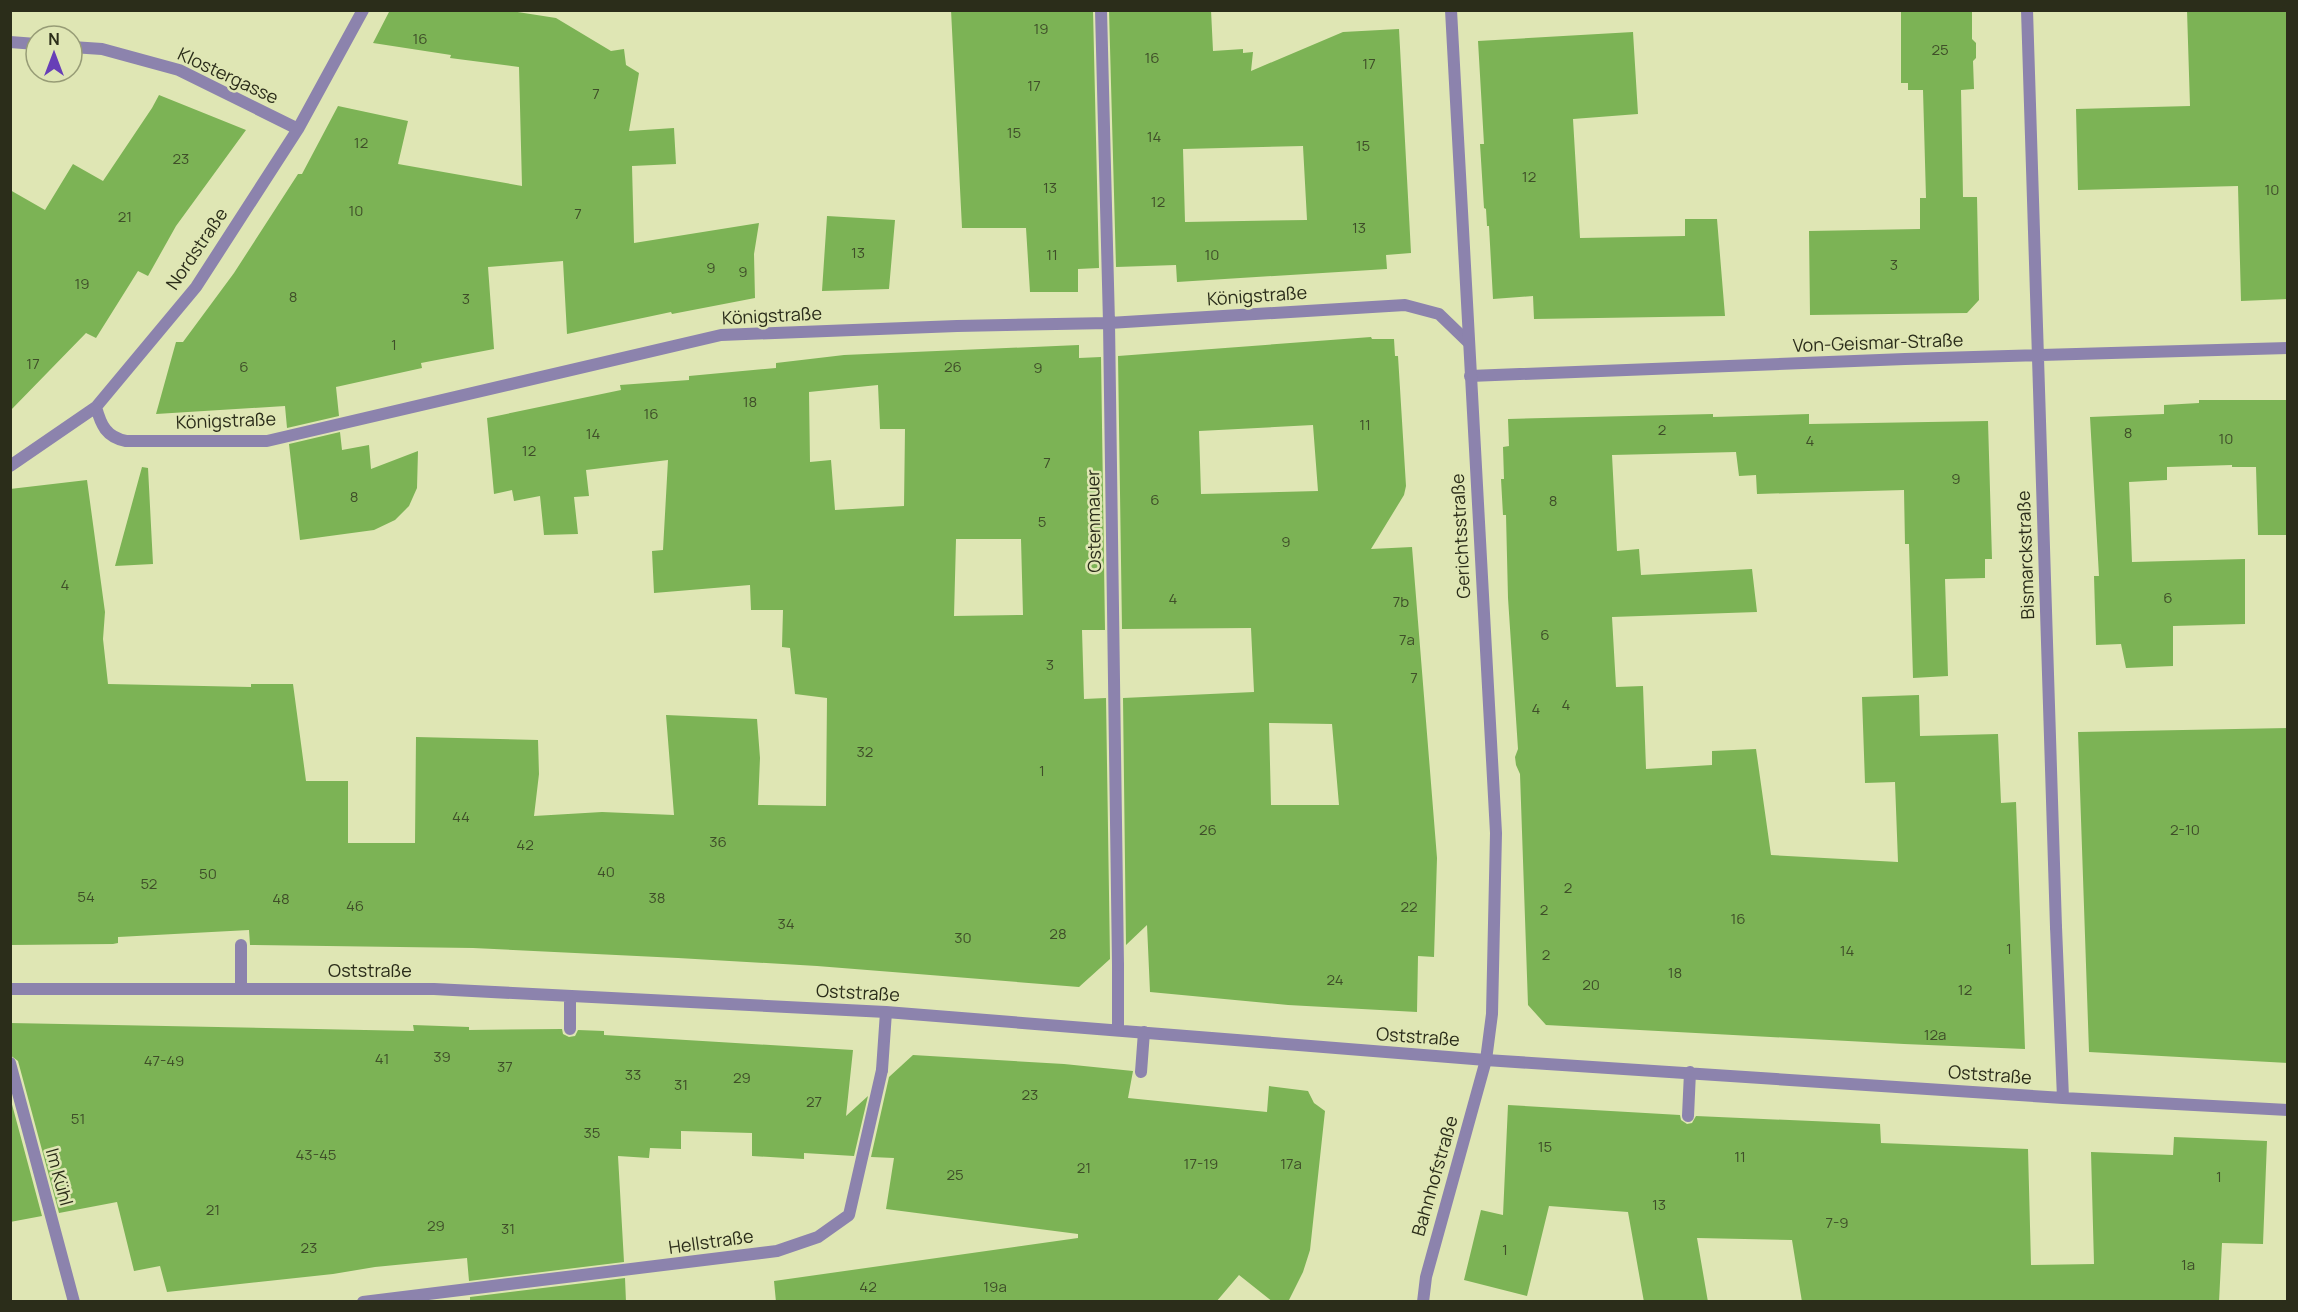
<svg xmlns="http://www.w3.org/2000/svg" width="2298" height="1312" viewBox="0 0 2298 1312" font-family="Manrope,sans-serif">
<rect width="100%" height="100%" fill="#dfe6b4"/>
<path fill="#7cb355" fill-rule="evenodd" d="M 390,10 L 504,10 L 556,18 L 611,51 L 624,49 L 626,65 L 639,73 L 629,131 L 674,128 L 676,164 L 632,166 L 634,243 L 759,223 L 754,254 L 755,298 L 672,314 L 671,312 L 567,334 L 563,261 L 488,267 L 494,349 L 421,363 L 422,368 L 336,387 L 339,416 L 287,428 L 285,406 L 156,414 L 176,342 L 183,342 L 234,273 L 298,174 L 302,174 L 338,106 L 408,121 L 398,164 L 522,186 L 519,67 L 450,58 L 451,55 L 373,43 Z
M 951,10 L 1093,10 L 1099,268 L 1078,269 L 1078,292 L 1030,292 L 1026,228 L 962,228 Z
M 1109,10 L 1211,10 L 1213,51 L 1243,49 L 1243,53 L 1253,52 L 1251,71 L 1343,32 L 1399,29 L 1411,253 L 1386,255 L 1387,269 L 1177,282 L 1176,265 L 1116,267 ZM 1303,146 L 1307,220 L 1185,222 L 1183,149 Z
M 1901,10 L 1972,10 L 1972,39 L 1976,43 L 1976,58 L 1973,61 L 1974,89 L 1961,90 L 1963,197 L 1977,197 L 1979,300 L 1967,313 L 1810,315 L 1809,231 L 1920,229 L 1920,198 L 1926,198 L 1923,90 L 1908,90 L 1908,83 L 1901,83 Z
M 2187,10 L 2288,10 L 2288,299 L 2241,301 L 2238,186 L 2078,190 L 2076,109 L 2190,106 Z
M 1633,32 L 1638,114 L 1573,119 L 1580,238 L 1685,236 L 1685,219 L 1717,219 L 1725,316 L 1534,319 L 1533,296 L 1493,299 L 1489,226 L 1487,226 L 1486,209 L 1484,208 L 1480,144 L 1484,144 L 1478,41 Z
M 159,95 L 246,130 L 176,226 L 148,276 L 138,271 L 96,338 L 86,333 L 10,411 L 10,190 L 45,210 L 73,164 L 103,181 L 152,108 Z
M 827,216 L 895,220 L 889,289 L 822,291 Z
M 1371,337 L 1372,339 L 1394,339 L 1395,356 L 1398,356 L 1406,486 L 1404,495 L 1371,549 L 1412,547 L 1437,858 L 1434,957 L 1418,956 L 1417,1012 L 1288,1005 L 1150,992 L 1147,925 L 1126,945 L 1123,698 L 1254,692 L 1251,628 L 1122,629 L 1118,356 ZM 1313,425 L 1318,491 L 1201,494 L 1199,431 ZM 1269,723 L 1332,724 L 1339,805 L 1271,805 Z
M 1079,345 L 1079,358 L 1101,357 L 1105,630 L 1082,630 L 1084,699 L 1106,698 L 1110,959 L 1079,987 L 817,966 L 678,958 L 473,948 L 250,945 L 249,930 L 118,937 L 118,943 L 113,944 L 10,945 L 10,489 L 87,480 L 105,612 L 103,639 L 108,684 L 251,687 L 251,684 L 293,684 L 306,781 L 348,781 L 348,843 L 415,843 L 416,737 L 538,740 L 539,774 L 534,816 L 602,812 L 674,815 L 666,715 L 757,719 L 760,758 L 758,805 L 826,806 L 827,698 L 795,694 L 790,648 L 782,647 L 783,610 L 751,610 L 750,585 L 654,593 L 652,551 L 663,550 L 668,460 L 586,470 L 589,496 L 574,497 L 578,534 L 544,535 L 540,496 L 514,501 L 512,490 L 494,494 L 487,418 L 621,390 L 620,385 L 689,380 L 689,376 L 776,368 L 776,363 L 844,355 ZM 878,385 L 880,429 L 905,429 L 904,506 L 835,510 L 831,460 L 810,462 L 809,392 ZM 956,539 L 1021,539 L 1023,615 L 954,616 Z
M 2199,400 L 2288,400 L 2288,535 L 2258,535 L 2256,467 L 2232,467 L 2232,465 L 2167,467 L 2167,480 L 2129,482 L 2132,562 L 2245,559 L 2245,624 L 2173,626 L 2173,666 L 2126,668 L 2121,644 L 2096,645 L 2094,576 L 2099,576 L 2090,417 L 2164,414 L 2164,405 L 2199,403 Z
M 1713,414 L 1713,417 L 1809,414 L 1809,424 L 1988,421 L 1992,559 L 1985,559 L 1985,578 L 1945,579 L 1948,676 L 1913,678 L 1909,544 L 1905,544 L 1904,490 L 1757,494 L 1756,475 L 1739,476 L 1736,452 L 1612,455 L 1617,551 L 1639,549 L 1641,575 L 1752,569 L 1757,612 L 1612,617 L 1616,687 L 1643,686 L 1646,769 L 1712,765 L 1712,751 L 1756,749 L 1771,855 L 1898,862 L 1895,782 L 1865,783 L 1862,697 L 1919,695 L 1920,736 L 1998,734 L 2001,803 L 2016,802 L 2025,1049 L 1904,1044 L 1546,1025 L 1528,1005 L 1520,774 L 1516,765 L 1515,757 L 1518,749 L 1508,598 L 1506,515 L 1503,515 L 1501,479 L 1504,479 L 1503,447 L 1509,446 L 1508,419 Z
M 340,432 L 342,450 L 369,445 L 371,469 L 418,451 L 417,488 L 409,506 L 395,520 L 374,530 L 300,540 L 289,444 Z
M 142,467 L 148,468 L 153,564 L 115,566 Z
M 2288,728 L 2288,1063 L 2089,1052 L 2078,732 Z
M 10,1023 L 414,1031 L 413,1025 L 469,1027 L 469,1030 L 562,1029 L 563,1034 L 569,1037 L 575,1036 L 578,1030 L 604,1031 L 604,1035 L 853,1050 L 846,1116 L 868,1096 L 854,1156 L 804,1153 L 804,1159 L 752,1156 L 752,1133 L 681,1131 L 681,1149 L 650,1148 L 649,1158 L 618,1156 L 624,1262 L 469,1281 L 467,1258 L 375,1267 L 333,1274 L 167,1292 L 160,1266 L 134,1271 L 117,1202 L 59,1213 L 18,1061 L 10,1055 Z
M 913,1055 L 1064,1064 L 1133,1071 L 1128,1098 L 1267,1112 L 1269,1086 L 1308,1091 L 1314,1103 L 1325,1111 L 1310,1250 L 1303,1272 L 1288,1302 L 1273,1302 L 1239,1275 L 1216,1302 L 776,1302 L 774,1281 L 1078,1238 L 1078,1234 L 886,1209 L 894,1158 L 871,1157 L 889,1077 Z
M 10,1097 L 42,1216 L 10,1222 Z
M 1508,1105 L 1680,1115 L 1681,1120 L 1687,1124 L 1692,1123 L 1696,1116 L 1880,1124 L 1881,1143 L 2028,1149 L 2031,1265 L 2094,1264 L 2091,1152 L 2173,1155 L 2174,1137 L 2267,1141 L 2263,1244 L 2222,1243 L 2219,1302 L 1802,1302 L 1792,1240 L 1697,1238 L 1708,1302 L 1644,1302 L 1628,1212 L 1549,1206 L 1527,1296 L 1464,1280 L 1481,1210 L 1503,1215 Z
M 625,1278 L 626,1302 L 470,1302 L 470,1297 Z"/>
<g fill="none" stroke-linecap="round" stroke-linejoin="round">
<path stroke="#8c83ad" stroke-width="12" d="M 2056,927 L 2063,1098
M 241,945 L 241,989
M 1118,965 L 1118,1030
M 10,989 L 434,989 L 886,1012 L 1486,1060 L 2063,1098 L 2288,1110
M 570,996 L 570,1029
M 10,1063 L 74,1302
M 882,1070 L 886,1012
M 1141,1072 L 1144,1032
M 1688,1116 L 1690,1072"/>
<path stroke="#8c83ad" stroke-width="12" d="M 1101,10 L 1109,323 L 1118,965
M 2027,10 L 2056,927
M 10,42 L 36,44
M 72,47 L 102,49 L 179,70 L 298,129
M 1470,376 L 1905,359 L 2288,348
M 96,407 C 101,425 106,437 126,441 L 267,441 L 721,335 L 957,326 L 1109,323 L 1405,305 L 1439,314 L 1468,342
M 10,466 L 96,407 L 196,287 L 298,129 L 363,10
M 363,1302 L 777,1251 L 818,1237 L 849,1215 L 882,1070"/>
<path stroke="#8c83ad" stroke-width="12" d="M 1423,1302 L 1426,1277 L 1486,1060 L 1492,1014 L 1496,833 L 1451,10"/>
</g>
<g text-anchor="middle" stroke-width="5" stroke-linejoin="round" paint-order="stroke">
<g font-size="15" fill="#3f4e29">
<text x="1041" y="34">19</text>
<text x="420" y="44">16</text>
<text x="1940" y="55">25</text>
<text x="1152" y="63">16</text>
<text x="1369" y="69">17</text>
<text x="1034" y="91">17</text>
<text x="596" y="99">7</text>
<text x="1014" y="138">15</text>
<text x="1154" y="142">14</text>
<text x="361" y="148">12</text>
<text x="1363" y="151">15</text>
<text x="181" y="164">23</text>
<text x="1529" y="182">12</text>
<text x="1050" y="193">13</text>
<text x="2272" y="195">10</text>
<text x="1158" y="207">12</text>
<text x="356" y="216">10</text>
<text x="578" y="219">7</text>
<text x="125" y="222">21</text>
<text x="1359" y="233">13</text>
<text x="858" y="258">13</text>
<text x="1052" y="260">11</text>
<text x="1212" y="260">10</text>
<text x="1894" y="270">3</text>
<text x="711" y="273">9</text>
<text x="743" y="277">9</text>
<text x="82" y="289">19</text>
<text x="293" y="302">8</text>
<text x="466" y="304">3</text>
<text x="394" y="350">1</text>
<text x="33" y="369">17</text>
<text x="244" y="372">6</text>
<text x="953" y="372">26</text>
<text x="1038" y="373">9</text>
<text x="750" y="407">18</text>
<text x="651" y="419">16</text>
<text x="1365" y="430">11</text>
<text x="1662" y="435">2</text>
<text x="2128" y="438">8</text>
<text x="593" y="439">14</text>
<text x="2226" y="444">10</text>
<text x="1810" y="446">4</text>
<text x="529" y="456">12</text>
<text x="1047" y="468">7</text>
<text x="1956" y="484">9</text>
<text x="354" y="502">8</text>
<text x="1155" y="505">6</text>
<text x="1553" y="506">8</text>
<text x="1042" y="527">5</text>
<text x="1286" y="547">9</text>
<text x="65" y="590">4</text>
<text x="2168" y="603">6</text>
<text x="1173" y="604">4</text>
<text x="1401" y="607">7b</text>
<text x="1545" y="640">6</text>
<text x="1407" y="645">7a</text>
<text x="1050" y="670">3</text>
<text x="1414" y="683">7</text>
<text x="1566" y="710">4</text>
<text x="1536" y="714">4</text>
<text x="865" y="757">32</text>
<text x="1042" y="776">1</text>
<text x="461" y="822">44</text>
<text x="1208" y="835">26</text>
<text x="2185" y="835">2-10</text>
<text x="718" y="847">36</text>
<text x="525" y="850">42</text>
<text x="606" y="877">40</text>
<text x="208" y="879">50</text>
<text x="149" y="889">52</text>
<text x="1568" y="893">2</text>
<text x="86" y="902">54</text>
<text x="657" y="903">38</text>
<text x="281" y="904">48</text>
<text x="355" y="911">46</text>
<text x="1409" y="912">22</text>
<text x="1544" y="915">2</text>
<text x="1738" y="924">16</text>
<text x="786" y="929">34</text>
<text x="1058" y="939">28</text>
<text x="963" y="943">30</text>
<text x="2009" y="954">1</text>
<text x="1847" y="956">14</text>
<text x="1546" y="960">2</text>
<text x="1675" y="978">18</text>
<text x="1335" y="985">24</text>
<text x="1591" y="990">20</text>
<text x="1965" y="995">12</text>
<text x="1935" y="1040">12a</text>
<text x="442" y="1062">39</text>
<text x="382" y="1064">41</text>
<text x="164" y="1066">47-49</text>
<text x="505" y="1072">37</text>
<text x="633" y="1080">33</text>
<text x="742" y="1083">29</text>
<text x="681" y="1090">31</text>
<text x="1030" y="1100">23</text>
<text x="814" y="1107">27</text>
<text x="78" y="1124">51</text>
<text x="592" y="1138">35</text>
<text x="1545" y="1152">15</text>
<text x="316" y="1160">43-45</text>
<text x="1740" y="1162">11</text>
<text x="1201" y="1169">17-19</text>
<text x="1291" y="1169">17a</text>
<text x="1084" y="1173">21</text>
<text x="955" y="1180">25</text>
<text x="2219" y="1182">1</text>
<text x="1659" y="1210">13</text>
<text x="213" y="1215">21</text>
<text x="1837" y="1228">7-9</text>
<text x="436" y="1231">29</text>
<text x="508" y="1234">31</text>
<text x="309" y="1253">23</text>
<text x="1505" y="1255">1</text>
<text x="2188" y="1270">1a</text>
<text x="868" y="1292">42</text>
<text x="995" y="1292">19a</text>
</g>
<g font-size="18" fill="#2b2d1a" stroke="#dfe6b4">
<text transform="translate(228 76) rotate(25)" y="6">Klostergasse</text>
<text transform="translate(197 249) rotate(-56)" y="6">Nordstraße</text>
<text transform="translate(1257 296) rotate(-4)" y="6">Königstraße</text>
<text transform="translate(772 316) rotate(-3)" y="6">Königstraße</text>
<text transform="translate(1878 343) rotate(-2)" y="6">Von-Geismar-Straße</text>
<text transform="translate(226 421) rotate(-2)" y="6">Königstraße</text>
<text transform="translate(1094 521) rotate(-91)" y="6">Ostenmauer</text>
<text transform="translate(1461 536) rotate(-93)" y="6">Gerichtsstraße</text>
<text transform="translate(2026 555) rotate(-92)" y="6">Bismarckstraße</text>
<text x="370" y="977">Oststraße</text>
<text transform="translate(858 993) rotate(3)" y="6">Oststraße</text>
<text transform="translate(1418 1037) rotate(4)" y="6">Oststraße</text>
<text transform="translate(1990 1075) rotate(4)" y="6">Oststraße</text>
<text transform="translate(1435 1176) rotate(-74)" y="6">Bahnhofstraße</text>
<text transform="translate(59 1177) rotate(75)" y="6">Im Kühl</text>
<text transform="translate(711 1242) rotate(-8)" y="6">Hellstraße</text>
</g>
</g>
<rect width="2298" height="1312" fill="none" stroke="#2b2d1a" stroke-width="24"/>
<g transform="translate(54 54)"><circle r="28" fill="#dfe6b4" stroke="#979c76" stroke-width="1.5"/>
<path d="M0-4.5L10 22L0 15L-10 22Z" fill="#673fb7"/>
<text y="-9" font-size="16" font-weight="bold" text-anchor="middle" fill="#2b2d1a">N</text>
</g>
</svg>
